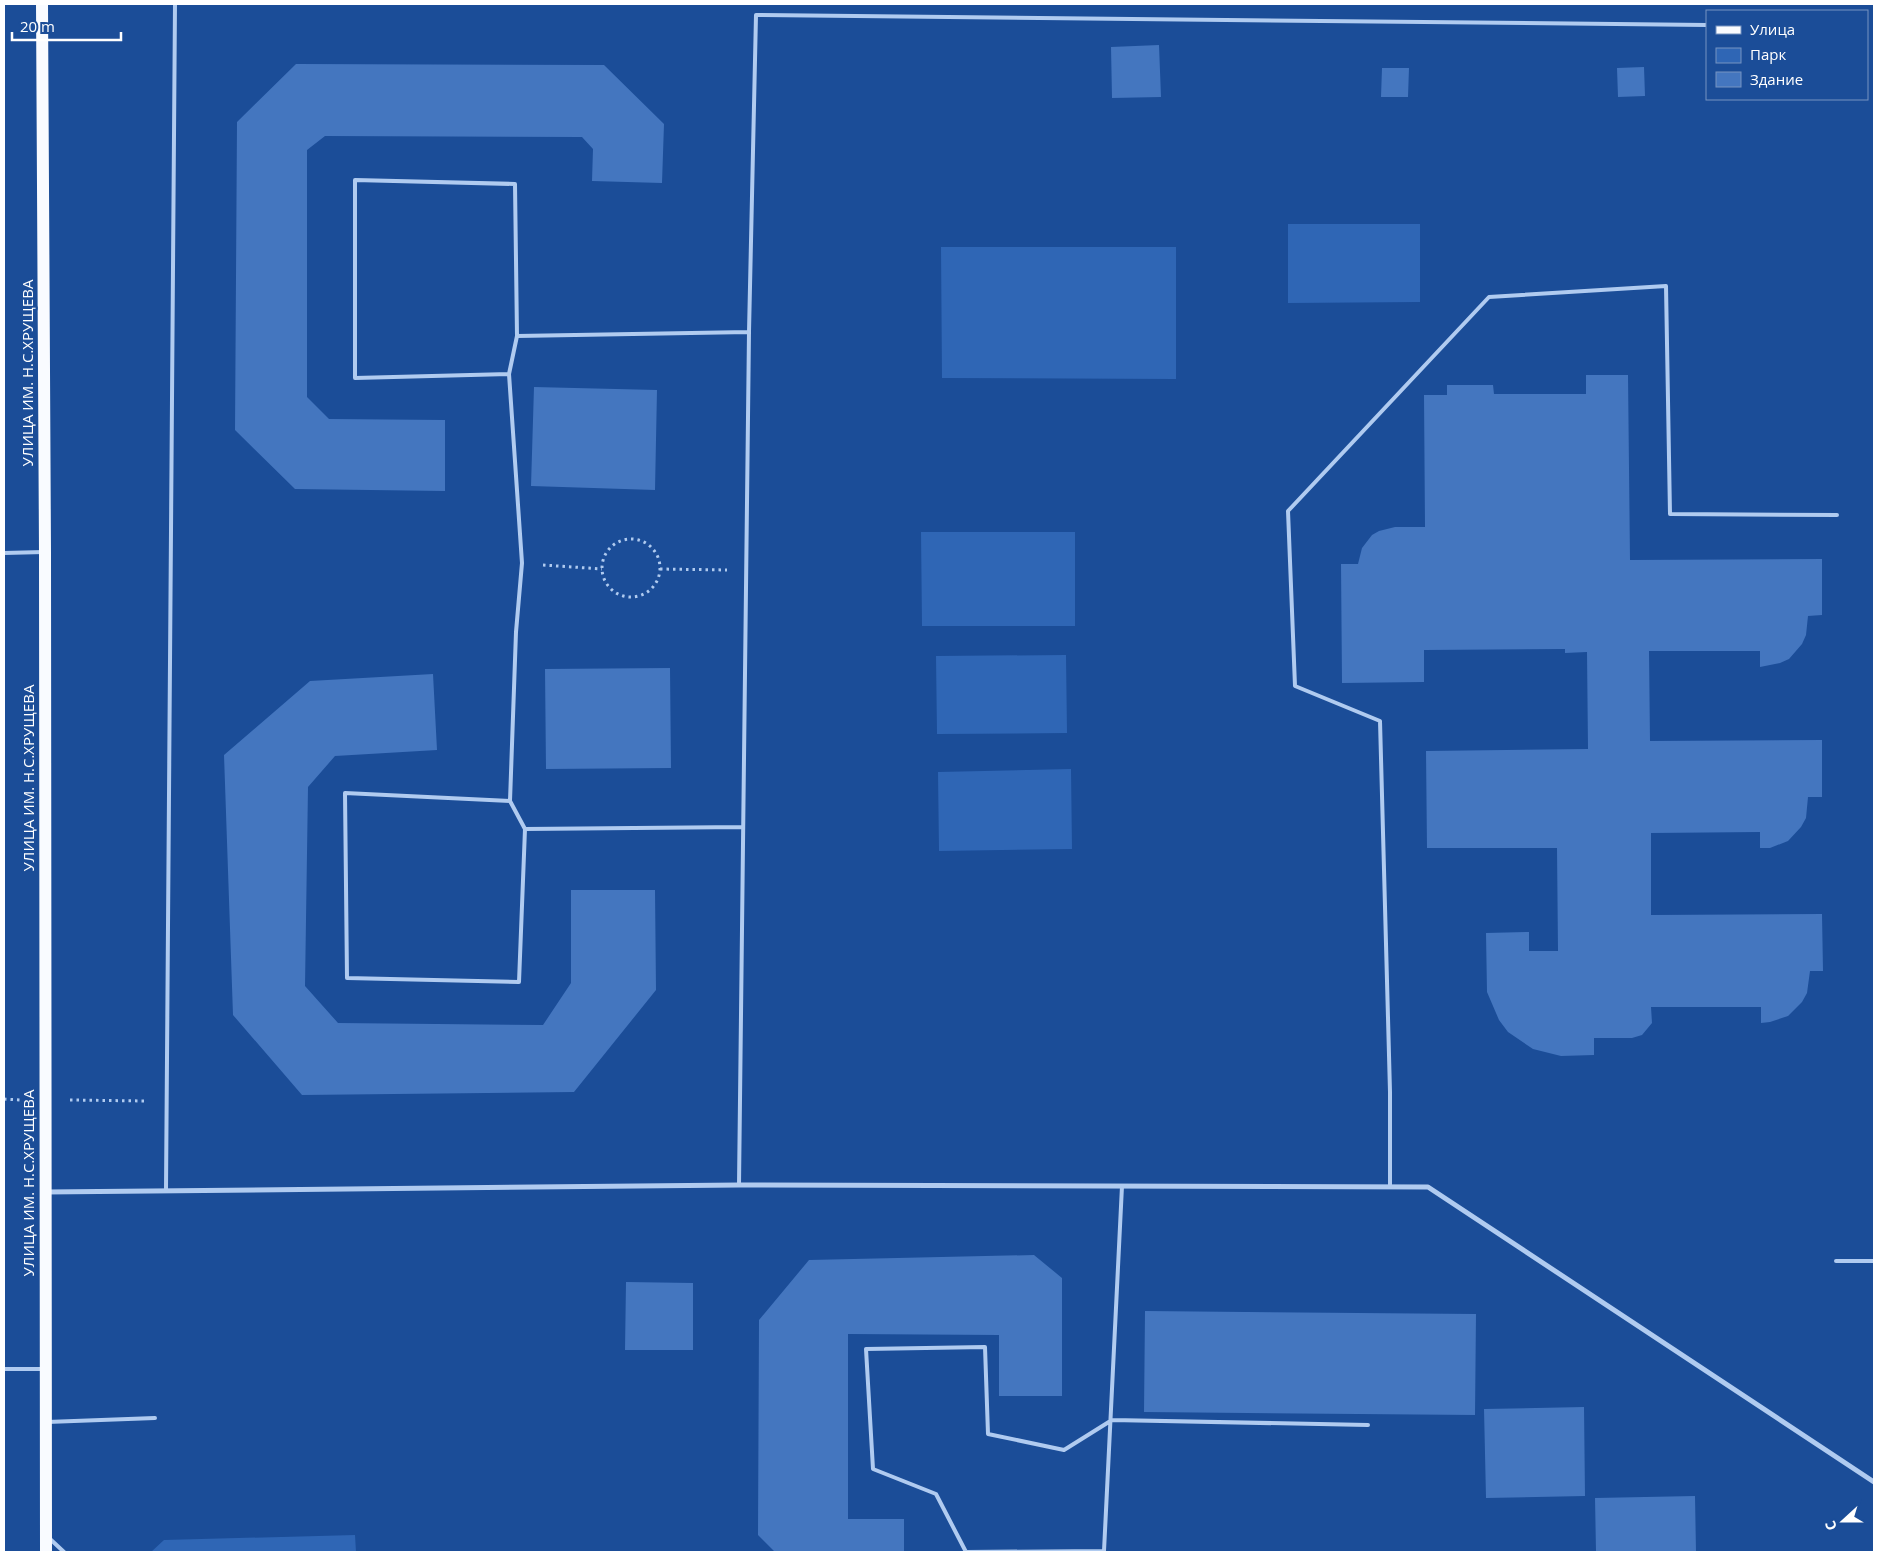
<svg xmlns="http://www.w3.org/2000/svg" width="1878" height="1556" viewBox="0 0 1878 1556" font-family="'Open Sans',sans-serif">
<rect width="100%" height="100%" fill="#1b4d98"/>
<path fill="#2f66b5" d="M 1288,224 L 1420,224 L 1420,302 L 1288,303 Z
M 941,247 L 1176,247 L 1176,379 L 942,378 Z
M 921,532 L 1075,532 L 1075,626 L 922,626 Z
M 1066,655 L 1067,733 L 937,734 L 936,656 Z
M 1071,769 L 1072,849 L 939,851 L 938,772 Z
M 355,1535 L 356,1552 L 151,1552 L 164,1540 Z"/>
<path fill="#4476bf" d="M 1159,45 L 1161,97 L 1112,98 L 1111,47 Z
M 296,64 L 604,65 L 664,124 L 662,183 L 592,181 L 593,149 L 582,137 L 325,136 L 307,150 L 307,397 L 329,419 L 445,420 L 445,491 L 295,489 L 235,430 L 237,122 Z
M 1644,67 L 1645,96 L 1618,97 L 1617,68 Z
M 1382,68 L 1409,68 L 1408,97 L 1381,97 Z
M 1586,375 L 1628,375 L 1630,560 L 1822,559 L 1822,615 L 1808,616 L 1806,635 L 1802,644 L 1789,659 L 1780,663 L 1760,667 L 1760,651 L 1649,651 L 1650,741 L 1822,740 L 1822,797 L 1808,797 L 1806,818 L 1801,827 L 1788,841 L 1770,848 L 1760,848 L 1760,832 L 1651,833 L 1651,915 L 1822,914 L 1823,971 L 1810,971 L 1807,993 L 1802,1002 L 1788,1016 L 1770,1022 L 1761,1023 L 1761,1007 L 1651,1007 L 1652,1023 L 1642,1035 L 1632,1038 L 1594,1038 L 1594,1055 L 1561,1056 L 1533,1049 L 1508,1032 L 1499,1020 L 1487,992 L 1486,933 L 1529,932 L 1529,951 L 1558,951 L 1557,848 L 1427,848 L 1426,751 L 1588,749 L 1587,652 L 1565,653 L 1565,649 L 1424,650 L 1424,682 L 1342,683 L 1341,564 L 1358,564 L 1362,548 L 1372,535 L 1379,531 L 1395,527 L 1425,527 L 1424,395 L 1447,395 L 1447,385 L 1493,385 L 1494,394 L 1586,394 Z
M 534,387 L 657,390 L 655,490 L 531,486 Z
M 670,668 L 671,768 L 546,769 L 545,669 Z
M 433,674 L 437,750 L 335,756 L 308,787 L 305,986 L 338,1023 L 543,1025 L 571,983 L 571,890 L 655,890 L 656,990 L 574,1092 L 302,1095 L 233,1015 L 224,755 L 310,681 Z
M 1034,1255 L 1062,1278 L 1062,1396 L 999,1396 L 999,1335 L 848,1334 L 848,1519 L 904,1519 L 904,1552 L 775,1552 L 758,1535 L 759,1320 L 809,1260 Z
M 626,1282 L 693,1283 L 693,1350 L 625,1350 Z
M 1145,1311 L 1476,1314 L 1475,1415 L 1144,1412 Z
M 1584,1407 L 1585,1496 L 1486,1498 L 1484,1409 Z
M 1695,1496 L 1696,1552 L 1596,1552 L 1595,1498 Z"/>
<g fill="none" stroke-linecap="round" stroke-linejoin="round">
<path stroke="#b0cbf0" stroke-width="3" stroke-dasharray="2.5 4" stroke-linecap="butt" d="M602 568a29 29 0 1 1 58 0a29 29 0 1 1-58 0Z
M 543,565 L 602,569
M 660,569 L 727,570
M 4,1099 L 21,1100
M 70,1100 L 146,1101"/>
<path stroke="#b0cbf0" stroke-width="4" d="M 509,374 L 517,336
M 4,553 L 44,552
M 510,801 L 525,829
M 743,827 L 525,829 L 519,982 L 347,978 L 345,793 L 510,801 L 516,632 L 522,563 L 509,374 L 355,378 L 355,180 L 515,184 L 517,336 L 749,332
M 739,1185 L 749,332 L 756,15 L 1707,25
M 1122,1186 L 1104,1551 L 966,1552 L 936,1494 L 873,1469 L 866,1349 L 985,1347 L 988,1434 L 1064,1450 L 1112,1420 L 1368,1425
M 1390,1187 L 1390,1092 L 1380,721 L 1295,686 L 1288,511 L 1489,297 L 1666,286 L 1670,514 L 1837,515
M 166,1190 L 175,4
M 1836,1261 L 1874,1261
M 4,1369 L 43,1369
M 47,1422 L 155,1418
M 49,1538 L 64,1552"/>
<path stroke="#b0cbf0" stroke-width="5" d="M 46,1192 L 739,1185 L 1428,1187 L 1874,1482"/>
<path stroke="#f9fbff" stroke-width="12" d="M 42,4 L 45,552 L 46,1552"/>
</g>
<g text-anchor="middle" stroke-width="4.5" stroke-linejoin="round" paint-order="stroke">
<g font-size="15" fill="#fff" stroke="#1b4d98">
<text transform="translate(28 373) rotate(-90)" y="5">УЛИЦА ИМ. Н.С.ХРУЩЕВА</text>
<text transform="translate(29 778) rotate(-90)" y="5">УЛИЦА ИМ. Н.С.ХРУЩЕВА</text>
<text transform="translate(29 1183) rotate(-90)" y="5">УЛИЦА ИМ. Н.С.ХРУЩЕВА</text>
</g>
</g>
<rect width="1878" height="1556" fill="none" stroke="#ffffff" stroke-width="10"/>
<rect x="1706" y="10" width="162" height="90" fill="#1b4d98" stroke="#7694c1"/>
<rect x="1716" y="26" width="25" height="8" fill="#f9fbff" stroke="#7694c1"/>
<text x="1750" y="35" font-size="15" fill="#ffffff">Улица</text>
<rect x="1716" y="48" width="25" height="15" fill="#2f66b5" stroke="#7694c1"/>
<text x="1750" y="60" font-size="15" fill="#ffffff">Парк</text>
<rect x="1716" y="72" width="25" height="15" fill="#4476bf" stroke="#7694c1"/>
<text x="1750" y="85" font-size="15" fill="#ffffff">Здание</text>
<g transform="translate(1843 1521) rotate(249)" stroke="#1b4d98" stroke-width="4" paint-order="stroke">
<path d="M0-4L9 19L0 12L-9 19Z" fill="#ffffff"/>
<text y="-8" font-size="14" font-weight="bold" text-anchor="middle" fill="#ffffff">С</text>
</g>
<path d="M12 32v8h109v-8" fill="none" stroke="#ffffff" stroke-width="2.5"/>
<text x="20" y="32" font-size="15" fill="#ffffff" stroke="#1b4d98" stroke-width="4" paint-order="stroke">20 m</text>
</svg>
